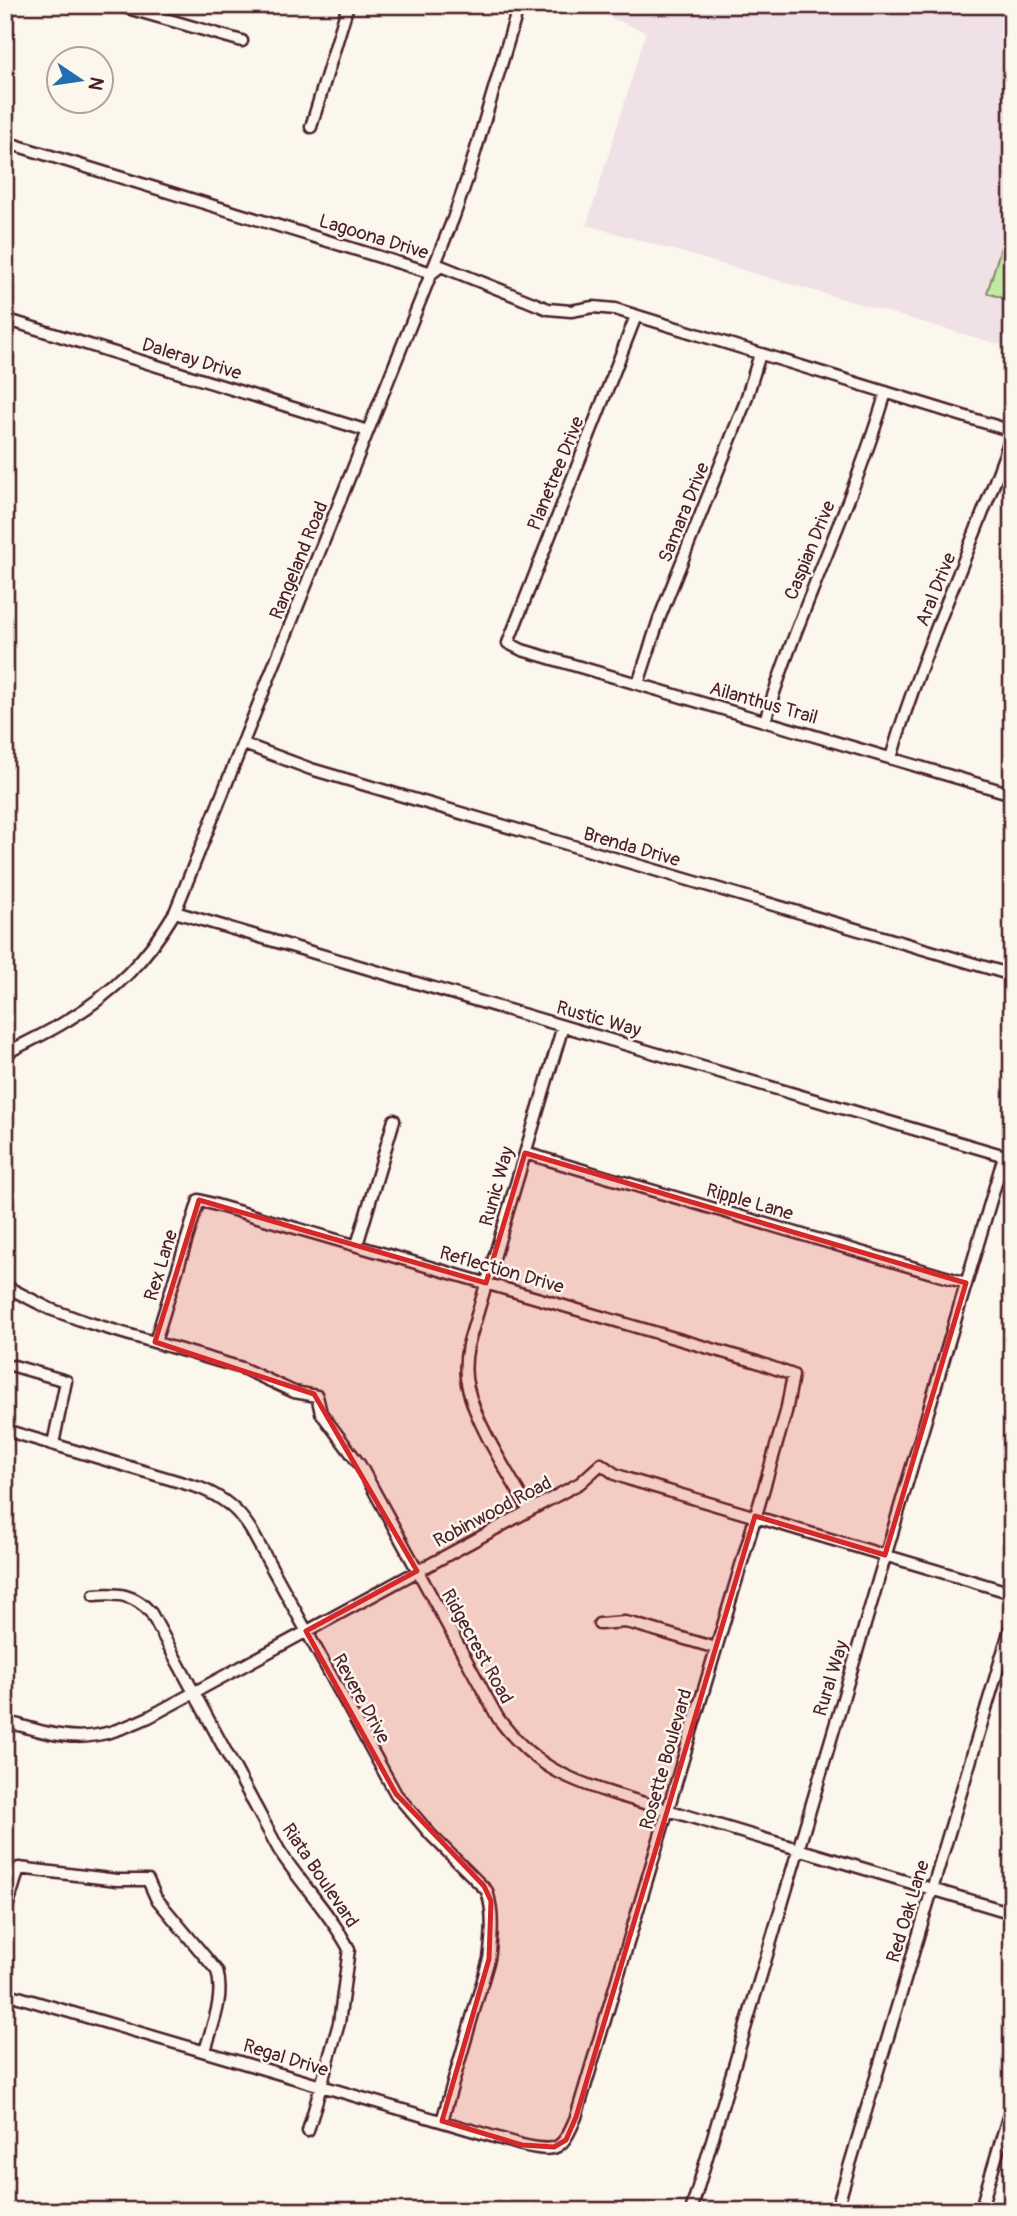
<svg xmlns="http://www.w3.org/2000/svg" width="1017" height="2216" viewBox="0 0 1017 2216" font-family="Pangolin,sans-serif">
<rect width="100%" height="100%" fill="#fbf7ec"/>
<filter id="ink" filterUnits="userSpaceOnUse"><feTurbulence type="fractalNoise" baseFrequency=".0143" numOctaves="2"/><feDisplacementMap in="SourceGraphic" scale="14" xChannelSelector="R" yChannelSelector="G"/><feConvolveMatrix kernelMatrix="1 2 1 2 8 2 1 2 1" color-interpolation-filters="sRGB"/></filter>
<g filter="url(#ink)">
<path fill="#efe1e6" d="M 580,5 L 1012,5 L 1012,348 L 587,225 L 646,32 Z"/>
<path fill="#c1e9a4" stroke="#868468" stroke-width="2" d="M 1008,224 L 1012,226 L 1012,301 L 987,293 Z"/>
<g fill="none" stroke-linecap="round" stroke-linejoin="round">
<defs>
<path id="street" d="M 117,5 L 242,41
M 311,127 L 348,5
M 5,142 L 432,273 L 441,266 L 548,309 L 571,311 L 593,307 L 615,309 L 1012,431
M 636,316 L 508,643 L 522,650 L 1012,794
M 5,319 L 368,431
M 638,684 L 659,619 L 745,403 L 760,354
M 765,721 C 799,609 853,504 886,392
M 244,744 L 311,769 L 1012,975
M 891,758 C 923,647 975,543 1012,434
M 175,912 L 1012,1158
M 5,1054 C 26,1042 48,1033 68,1020 C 116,991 146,960 175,912 L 453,219 L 468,176 L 519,5
M 525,1153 L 966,1283
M 357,1245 L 394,1120
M 5,1286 L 50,1309 L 86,1322 L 242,1368 L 294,1392 L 317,1396 L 321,1413 L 360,1465 L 498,1718 C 531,1763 563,1778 614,1794 L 1012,1913
M 14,1366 L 66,1381 L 53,1444
M 5,1430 L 200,1488 C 222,1497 238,1509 251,1530 L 396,1794 L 431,1835 L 487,1891 C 494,1913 492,1937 489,1959 L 442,2121
M 529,1510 C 510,1476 476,1425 468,1388 C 464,1374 465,1360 468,1345 L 563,1026
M 94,1595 C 118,1593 135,1594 151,1613 L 279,1850 C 301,1884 330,1913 349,1949 L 339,2023 L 308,2131
M 599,1624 L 625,1622 L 634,1624 L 716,1648
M 5,1721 C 69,1740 88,1745 149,1717 L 580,1483 L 601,1464 L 615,1474 L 628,1479 L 1012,1593
M 5,1914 L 19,1868 L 117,1880 L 148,1880 L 156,1898 L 217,1971 C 225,1997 212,2026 205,2051
M 5,1993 L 522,2145 C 558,2153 562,2150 576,2117 L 759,1505 L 786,1412 L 793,1375 L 757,1362 L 199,1200 L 155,1342
M 691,2211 L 1004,1156
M 836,2211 L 1012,1622
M 980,2211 L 1012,2104"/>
</defs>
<use href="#street" stroke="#4a1f2b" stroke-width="15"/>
<use href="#street" stroke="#fbf7ec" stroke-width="10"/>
</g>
</g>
<path fill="#d62828" fill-opacity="0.2" stroke="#d62828" stroke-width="5" stroke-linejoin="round" d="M 525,1153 L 966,1283 L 885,1555 L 755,1516 L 576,2117 L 566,2140 L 554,2147 L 522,2145 L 442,2121 L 489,1959 L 491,1901 L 484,1886 L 396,1794 L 306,1631 L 417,1571 L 314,1394 L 155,1342 L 199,1200 L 486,1283 Z"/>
<g text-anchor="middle" stroke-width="5" stroke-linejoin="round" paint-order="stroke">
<g font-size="19" fill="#4a1f2b" stroke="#fbf7ec">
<text transform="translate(374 236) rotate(17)" y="7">Lagoona Drive</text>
<text transform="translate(192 358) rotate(17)" y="7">Daleray Drive</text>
<text transform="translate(555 473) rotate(-68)" y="7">Planetree Drive</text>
<text transform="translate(683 512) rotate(-68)" y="7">Samara Drive</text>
<text transform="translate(809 550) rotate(-68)" y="7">Caspian Drive</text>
<text transform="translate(298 560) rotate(-68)" y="7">Rangeland Road</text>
<text transform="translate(935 589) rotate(-68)" y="7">Aral Drive</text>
<text transform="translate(764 702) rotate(16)" y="7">Ailanthus Trail</text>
<text transform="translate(632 846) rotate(16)" y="7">Brenda Drive</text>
<text transform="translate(599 1018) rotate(16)" y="7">Rustic Way</text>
<text transform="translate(496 1186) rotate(-74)" y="7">Runic Way</text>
<text transform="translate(750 1201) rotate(16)" y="7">Ripple Lane</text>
<text transform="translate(160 1265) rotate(-73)" y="7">Rex Lane</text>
<text transform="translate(502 1269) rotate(16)" y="7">Reflection Drive</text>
<text transform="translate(492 1511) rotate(-28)" y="7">Robinwood Road</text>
<text transform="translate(478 1646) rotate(61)" y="7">Ridgecrest Road</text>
<text transform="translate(830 1678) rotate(-73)" y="7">Rural Way</text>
<text transform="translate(362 1698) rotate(61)" y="7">Revere Drive</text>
<text transform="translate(665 1759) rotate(-74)" y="7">Rosette Boulevard</text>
<text transform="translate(321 1875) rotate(56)" y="7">Riata Boulevard</text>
<text transform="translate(907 1911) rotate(-73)" y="7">Red Oak Lane</text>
<text transform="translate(286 2057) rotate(17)" y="7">Regal Drive</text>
</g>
</g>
<rect width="1017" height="2216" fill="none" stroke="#fbf7ec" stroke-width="28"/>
<rect x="14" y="14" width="989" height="2188" fill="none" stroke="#4a1f2b" stroke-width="2.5" filter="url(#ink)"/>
<g transform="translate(80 80) rotate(103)"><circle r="33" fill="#fbf7ec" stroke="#b4a19f" stroke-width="2"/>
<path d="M0-5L12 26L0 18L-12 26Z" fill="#1f6fb2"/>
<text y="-10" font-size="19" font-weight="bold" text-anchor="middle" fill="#4a1f2b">N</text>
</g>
</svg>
